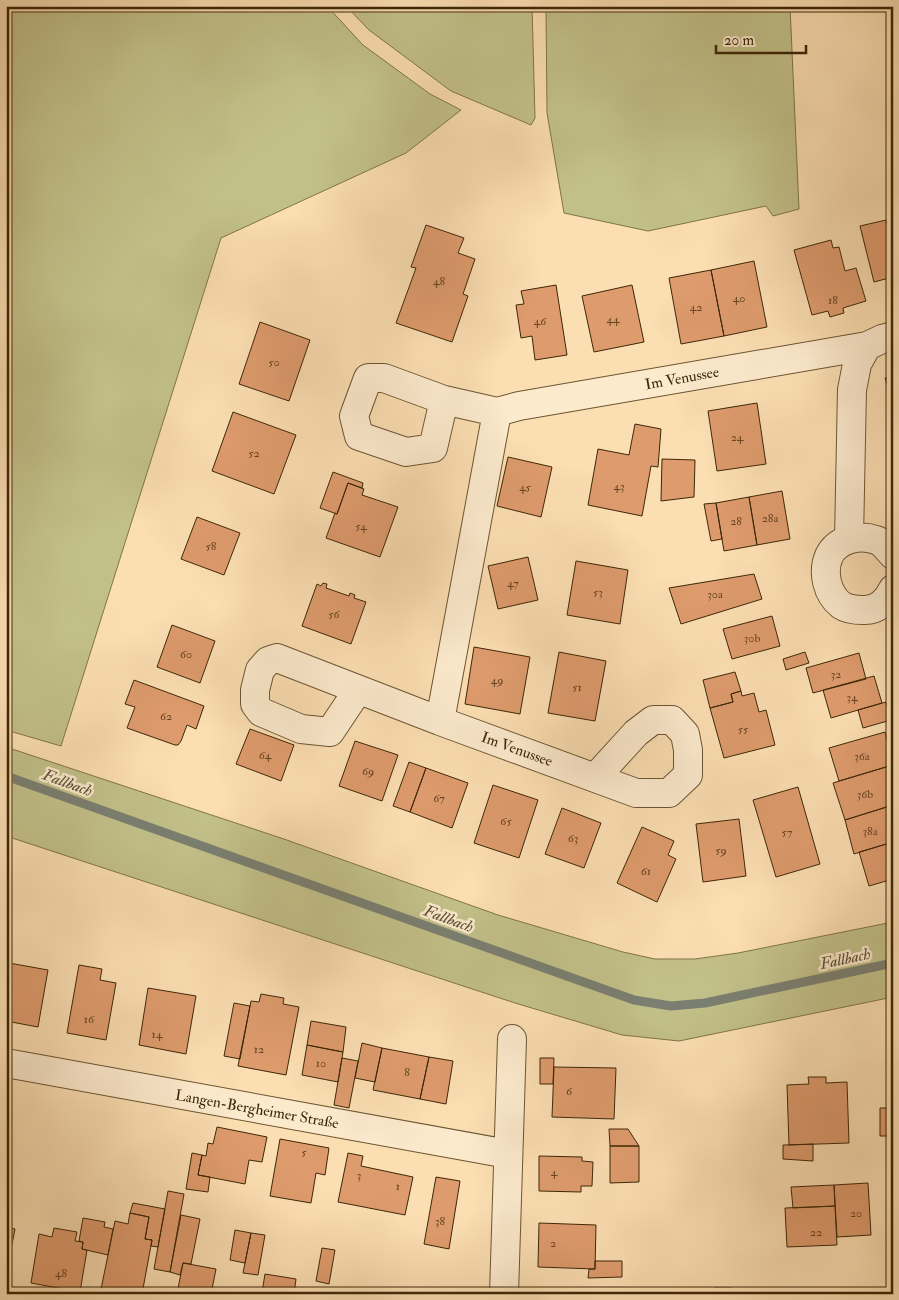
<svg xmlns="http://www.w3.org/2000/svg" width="899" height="1300" viewBox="0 0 899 1300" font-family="'IM FELL Double Pica',serif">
<rect width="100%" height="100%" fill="#fbdeb2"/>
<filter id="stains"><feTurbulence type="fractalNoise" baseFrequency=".004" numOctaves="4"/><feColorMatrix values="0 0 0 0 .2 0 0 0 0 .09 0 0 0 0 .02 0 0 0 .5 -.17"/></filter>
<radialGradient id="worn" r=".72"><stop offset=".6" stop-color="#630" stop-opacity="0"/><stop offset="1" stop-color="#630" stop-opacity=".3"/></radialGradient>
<path fill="#c2c089" stroke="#807448" d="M 6,6 L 327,6 L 363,45 L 430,94 L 461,110 L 406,153 L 221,238 L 61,746 L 6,730 Z
M 346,6 L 532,6 L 535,118 L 531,125 L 451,91 L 369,30 Z
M 546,6 L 790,6 L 799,209 L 773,216 L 766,206 L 648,231 L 564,213 L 547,113 Z
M 6,747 L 284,839 L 498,915 L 623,952 L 655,959 L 695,959 L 738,953 L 893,922 L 893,997 L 679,1041 L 622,1035 L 515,1003 L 6,836 Z"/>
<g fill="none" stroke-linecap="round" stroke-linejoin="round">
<path stroke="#7a7f71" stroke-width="9" d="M 6,776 L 634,1000 L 671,1006 L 705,1003 L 893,963"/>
</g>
<path fill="#de9b6d" stroke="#3d2707" d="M 886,220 L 889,231 L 893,230 L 893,277 L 874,282 L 860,226 Z
M 426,225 L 464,238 L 458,253 L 475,259 L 463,294 L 468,296 L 452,342 L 396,323 L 416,268 L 411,267 Z
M 831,240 L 833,248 L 839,247 L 845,271 L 856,268 L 866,301 L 843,308 L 844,313 L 830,317 L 828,311 L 812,315 L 794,250 Z
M 754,261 L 767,327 L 724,336 L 711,270 Z
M 711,270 L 724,336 L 681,344 L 669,278 Z
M 556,285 L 567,355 L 535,360 L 532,336 L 521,338 L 516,305 L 524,304 L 521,291 Z
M 632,285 L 644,342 L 594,352 L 582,296 Z
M 260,322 L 310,340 L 289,401 L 239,384 Z
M 893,375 L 893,403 L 885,378 Z
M 757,403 L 766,464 L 717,471 L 708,411 Z
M 233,412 L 296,435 L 274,494 L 212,471 Z
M 635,424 L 661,429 L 658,467 L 651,466 L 642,516 L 588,505 L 598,449 L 629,455 Z
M 508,457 L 552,467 L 541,517 L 497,506 Z
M 662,459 L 695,460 L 694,497 L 661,501 Z
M 333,472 L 363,483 L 362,488 L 348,483 L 337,514 L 320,508 Z
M 348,483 L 364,489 L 362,495 L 398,507 L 380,557 L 326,538 L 335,513 L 337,514 Z
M 782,491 L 790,539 L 757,545 L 749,497 Z
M 749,497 L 757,545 L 724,551 L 716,503 Z
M 716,503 L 722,539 L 711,541 L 704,504 Z
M 197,517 L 240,533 L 224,575 L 181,559 Z
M 528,557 L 538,600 L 498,609 L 488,566 Z
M 576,561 L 628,570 L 620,624 L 567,615 Z
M 754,574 L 762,599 L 681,624 L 669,588 Z
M 323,583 L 327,584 L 326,588 L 349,596 L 350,593 L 355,595 L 354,598 L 366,602 L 351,644 L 302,626 L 317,584 L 321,586 Z
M 772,616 L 780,646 L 732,659 L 723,629 Z
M 172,625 L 215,641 L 200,683 L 157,667 Z
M 474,647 L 530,657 L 520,714 L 465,704 Z
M 559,652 L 606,661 L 595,721 L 548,713 Z
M 805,652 L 809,663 L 786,670 L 783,659 Z
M 859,653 L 866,679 L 813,693 L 806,668 Z
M 735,672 L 741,691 L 731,694 L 733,702 L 710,708 L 703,680 Z
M 874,676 L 882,703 L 831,718 L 823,690 Z
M 134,680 L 204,706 L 196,729 L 187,725 L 181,741 L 178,745 L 175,745 L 127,728 L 135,707 L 125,704 Z
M 741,691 L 742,696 L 754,693 L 759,712 L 766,710 L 775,745 L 724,758 L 710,708 L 733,702 L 731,694 Z
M 886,702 L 891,720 L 863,728 L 858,710 Z
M 250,729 L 294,745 L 281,781 L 236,764 Z
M 885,732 L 887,740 L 893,738 L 893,765 L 839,781 L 829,748 Z
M 355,741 L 398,755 L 382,801 L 339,786 Z
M 409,762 L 426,768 L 410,812 L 393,806 Z
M 889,766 L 893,777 L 893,805 L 845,820 L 833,783 Z
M 426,768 L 468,783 L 452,828 L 410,812 Z
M 493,785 L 538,800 L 519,858 L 474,843 Z
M 798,787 L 820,864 L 776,877 L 753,800 Z
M 893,805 L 893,842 L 854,854 L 845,820 Z
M 562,808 L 601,823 L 584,868 L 545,854 Z
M 739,819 L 746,876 L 703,882 L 696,824 Z
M 642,827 L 674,841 L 668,855 L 676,859 L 657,902 L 617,883 Z
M 893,842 L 893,879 L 869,886 L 859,852 Z
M 9,963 L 48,970 L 38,1027 L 6,1021 L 6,977 Z
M 79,965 L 102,969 L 100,980 L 116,983 L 106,1040 L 67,1033 Z
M 148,988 L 196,996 L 186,1054 L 139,1045 Z
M 261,994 L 284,998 L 283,1004 L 299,1007 L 286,1075 L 238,1066 L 251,1001 L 259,1002 Z
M 234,1003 L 250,1006 L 240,1059 L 224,1056 Z
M 311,1021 L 346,1027 L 343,1052 L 307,1045 Z
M 362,1043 L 382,1048 L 375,1082 L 355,1078 Z
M 307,1045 L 343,1052 L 338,1082 L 302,1075 Z
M 382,1048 L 429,1057 L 420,1099 L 373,1090 Z
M 429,1057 L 453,1061 L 446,1104 L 420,1099 Z
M 342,1058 L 358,1061 L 349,1108 L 334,1105 Z
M 540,1058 L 554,1058 L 553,1084 L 540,1084 Z
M 554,1067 L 616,1068 L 614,1119 L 552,1117 Z
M 808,1077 L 826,1077 L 826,1083 L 847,1082 L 849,1143 L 789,1145 L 787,1085 L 809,1084 Z
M 880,1108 L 892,1108 L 893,1136 L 880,1136 Z
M 217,1127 L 267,1137 L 262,1162 L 249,1160 L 245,1184 L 198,1175 L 202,1155 L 206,1156 L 208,1143 L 213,1144 Z
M 609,1129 L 628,1129 L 639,1146 L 610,1146 Z
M 280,1139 L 329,1148 L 325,1175 L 316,1173 L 311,1203 L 270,1196 Z
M 813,1144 L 813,1161 L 783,1159 L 783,1145 Z
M 610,1146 L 639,1146 L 639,1182 L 610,1183 Z
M 192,1153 L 202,1155 L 198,1175 L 210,1177 L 208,1192 L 186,1189 Z
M 348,1153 L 363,1156 L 361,1166 L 413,1177 L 405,1215 L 338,1202 Z
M 539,1156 L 582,1157 L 582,1161 L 593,1162 L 592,1186 L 581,1186 L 581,1192 L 539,1191 Z
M 436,1177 L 460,1181 L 449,1249 L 424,1244 Z
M 868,1183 L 871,1235 L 837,1237 L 834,1185 Z
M 834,1185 L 835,1206 L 793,1208 L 791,1187 Z
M 168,1191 L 184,1194 L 170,1272 L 154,1269 Z
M 133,1203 L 165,1209 L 158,1247 L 151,1246 L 152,1240 L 145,1239 L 149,1217 L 130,1213 Z
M 835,1206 L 837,1245 L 787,1247 L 785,1208 Z
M 130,1213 L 149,1217 L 145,1239 L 152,1240 L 142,1294 L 100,1294 L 115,1221 L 128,1224 Z
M 181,1215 L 200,1219 L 191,1264 L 183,1263 L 180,1275 L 170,1272 Z
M 83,1218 L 105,1222 L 104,1227 L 113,1229 L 108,1255 L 82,1249 L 83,1242 L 79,1241 Z
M 539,1223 L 596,1225 L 595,1269 L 538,1267 Z
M 6,1227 L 15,1229 L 6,1275 Z
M 54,1228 L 77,1232 L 75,1241 L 83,1242 L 82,1249 L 87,1250 L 80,1292 L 31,1283 L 39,1234 L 52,1237 Z
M 235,1230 L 251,1233 L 245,1263 L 230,1260 Z
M 251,1233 L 265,1235 L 258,1275 L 243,1273 Z
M 322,1248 L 335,1250 L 329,1284 L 316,1281 Z
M 595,1261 L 622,1261 L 622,1277 L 588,1278 L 589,1269 L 595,1269 Z
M 183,1263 L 216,1269 L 211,1294 L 177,1294 Z
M 265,1274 L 296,1279 L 294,1294 L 257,1294 L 257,1291 L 262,1292 Z
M 714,1288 L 732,1288 L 732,1294 L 714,1294 Z"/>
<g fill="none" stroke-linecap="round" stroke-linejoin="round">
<defs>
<path id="minor" d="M 444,400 L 433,448 L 406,452 L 359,436 L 354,416 L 368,378 L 384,378 L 444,400 L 497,412
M 849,539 L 852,390 L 857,364 L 867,346
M 893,555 C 888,550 883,542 876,540 C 860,534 837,539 829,556 C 822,572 827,594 841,605 C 847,609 856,610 863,610 C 877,611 887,601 893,589
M 358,690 L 330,732 L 301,729 L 261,712 L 255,704 L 255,690 L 260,670 L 268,661 L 277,658 L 440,721 L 497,412 L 519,406 L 867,346 L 882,339 L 893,336
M 440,721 L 636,793 L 669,793 L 688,775 L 688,750 L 685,734 L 672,720 L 653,720 L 636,733 L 595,778
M 6,1063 L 508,1154
M 504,1294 L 512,1039"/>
</defs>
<use href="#minor" stroke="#6c5532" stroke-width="30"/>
<use href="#minor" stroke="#fceacd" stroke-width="28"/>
</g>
<g text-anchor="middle" stroke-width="5" stroke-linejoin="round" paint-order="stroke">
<g font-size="12" fill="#654420">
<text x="439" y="285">48</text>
<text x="739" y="302">40</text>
<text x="833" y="304">18</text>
<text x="696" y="311">42</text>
<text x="613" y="323">44</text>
<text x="540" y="325">46</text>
<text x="274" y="366">50</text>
<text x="737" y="441">24</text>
<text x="254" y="457">52</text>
<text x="619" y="490">43</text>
<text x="525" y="491">45</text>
<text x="770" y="522">28a</text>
<text x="736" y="525">28</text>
<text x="361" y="530">54</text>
<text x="211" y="550">58</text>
<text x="513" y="587">47</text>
<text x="598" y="596">53</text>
<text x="715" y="598">30a</text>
<text x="334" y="618">56</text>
<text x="752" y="642">30b</text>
<text x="186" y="658">60</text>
<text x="836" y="678">32</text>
<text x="497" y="684">49</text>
<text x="577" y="691">51</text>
<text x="852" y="701">34</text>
<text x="166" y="720">62</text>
<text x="743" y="733">55</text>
<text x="265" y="759">64</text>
<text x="862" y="760">36a</text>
<text x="368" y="775">69</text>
<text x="865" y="798">36b</text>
<text x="439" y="802">67</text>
<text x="506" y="825">65</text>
<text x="870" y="835">38a</text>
<text x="787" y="836">57</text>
<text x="573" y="842">63</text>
<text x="721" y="854">59</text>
<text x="646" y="875">61</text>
<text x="89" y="1023">16</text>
<text x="157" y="1038">14</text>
<text x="259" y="1053">12</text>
<text x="321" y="1067">10</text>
<text x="407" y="1076">8</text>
<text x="569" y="1095">6</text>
<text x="304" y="1156">5</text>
<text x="554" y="1176">4</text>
<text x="359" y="1179">3</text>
<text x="398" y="1190">1</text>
<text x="856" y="1217">20</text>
<text x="440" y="1225">38</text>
<text x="816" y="1236">22</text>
<text x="553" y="1247">2</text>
<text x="61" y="1277">48</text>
</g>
<g font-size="15" fill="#3d2707" stroke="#fceacd">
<text transform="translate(682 378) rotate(-10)" y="5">Im Venussee</text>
<text transform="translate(517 749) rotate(20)" y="5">Im Venussee</text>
<text transform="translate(257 1109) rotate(10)" y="5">Langen-Bergheimer Straße</text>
</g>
<g font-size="16" font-style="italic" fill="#564c33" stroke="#fceacd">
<text transform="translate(68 782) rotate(20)" y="6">Fallbach</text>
<text transform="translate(449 918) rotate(20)" y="6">Fallbach</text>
<text transform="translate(845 958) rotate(-12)" y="6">Fallbach</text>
</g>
</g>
<rect width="899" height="1300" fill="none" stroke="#fbdeb2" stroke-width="25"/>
<rect x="8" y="8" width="884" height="1285" fill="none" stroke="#3d2707" stroke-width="2.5"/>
<rect x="12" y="12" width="874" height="1275" fill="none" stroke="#3d2707"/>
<path d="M716 45v8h90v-8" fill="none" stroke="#3d2707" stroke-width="2.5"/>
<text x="724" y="45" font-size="15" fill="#3d2707" stroke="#fceacd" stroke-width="4" paint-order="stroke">20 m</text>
<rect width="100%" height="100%" filter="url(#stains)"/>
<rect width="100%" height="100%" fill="url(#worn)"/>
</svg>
